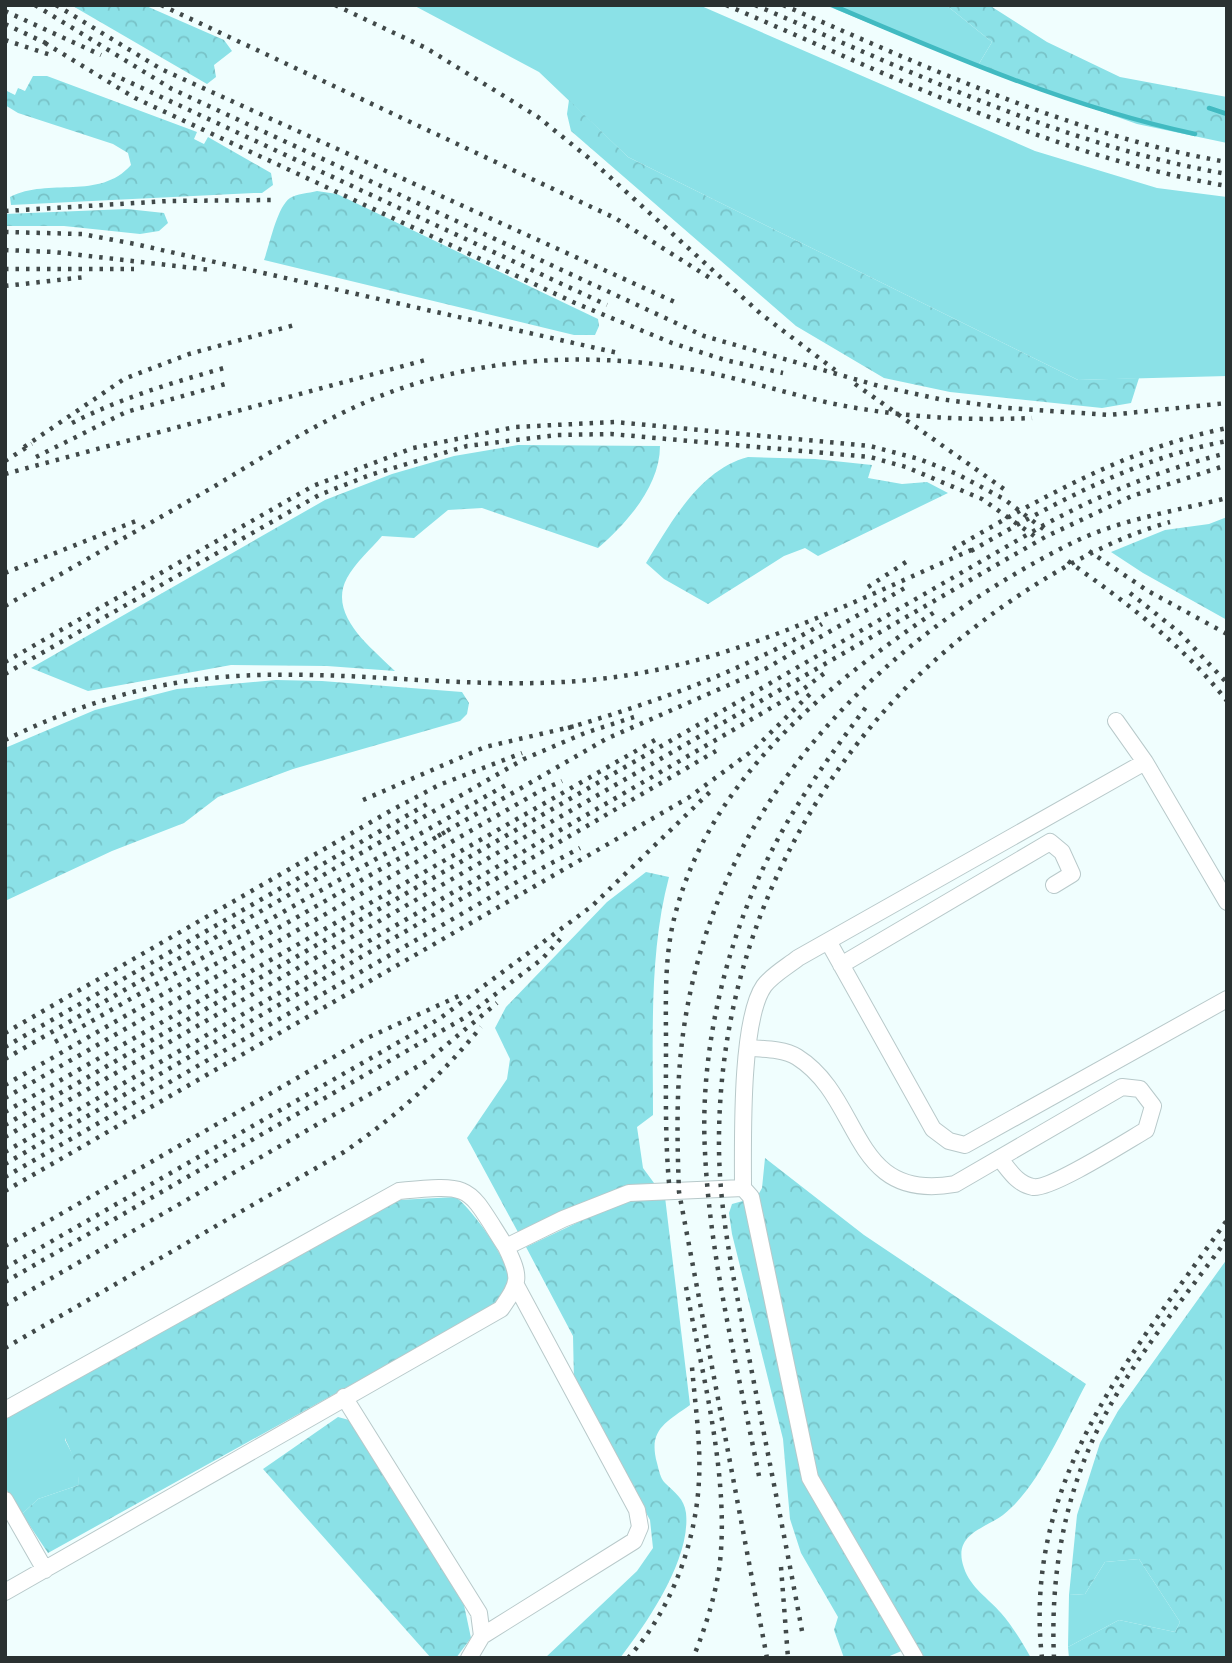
<svg xmlns="http://www.w3.org/2000/svg" width="1232" height="1663" viewBox="0 0 1232 1663" font-family="Rubik,sans-serif">
<defs>
<pattern id="forest-crowns" width="20" height="18" patternUnits="userSpaceOnUse" patternTransform="scale(1.75)"><rect width="20" height="18" fill="#8be1e7"/><path d="M2 6a3 3 0 1 1 6 0M12 15a3 3 0 1 1 6 0" fill="none" stroke="#78c2c7"/></pattern>
</defs>
<rect width="100%" height="100%" fill="#f0fefe"/>
<path fill="#8be1e7" d="M 413,5 L 699,5 L 1035,151 L 1157,188 L 1227,197 L 1227,376 L 1078,380 L 628,157 L 539,72 Z
M 825,5 L 946,5 L 992,42 L 977,67 Z
M 68,1382 L 65,1440 L 78,1465 L 79,1485 L 38,1499 L 22,1514 L 5,1487 L 5,1418 Z
M 1139,1559 L 1180,1622 L 1175,1632 L 1119,1620 L 1068,1647 L 1069,1595 L 1085,1594 L 1105,1562 Z"/>
<path fill="url(#forest-crowns)" d="M 71,5 L 144,5 L 224,40 L 232,51 L 214,65 L 216,77 L 207,84 Z
M 946,5 L 989,5 L 1047,42 L 1120,77 L 1227,97 L 1227,143 L 1137,124 L 977,67 L 992,42 Z
M 33,76 L 47,76 L 197,132 L 194,139 L 204,144 L 208,137 L 271,173 L 273,185 L 262,193 L 254,193 L 11,205 L 10,197 C 49,177 99,201 131,165 L 128,153 L 113,144 L 18,113 L 5,105 L 5,90 L 15,95 L 18,88 L 25,91 Z
M 569,100 L 628,157 L 1078,380 L 1139,378 L 1131,403 L 1102,408 L 950,392 L 884,378 L 796,326 L 571,131 L 567,114 Z
M 317,191 L 337,194 L 598,319 L 599,326 L 595,335 L 574,335 L 264,260 C 270,244 277,207 290,198 C 296,194 309,193 317,191 Z
M 127,209 L 164,213 L 168,223 L 159,231 L 140,234 L 64,226 L 5,226 L 5,214 Z
M 518,445 L 660,446 C 660,486 627,523 598,548 L 482,508 L 448,510 L 414,538 L 382,536 C 371,549 355,563 347,578 C 327,615 372,648 395,671 L 327,666 L 231,665 L 88,691 L 31,668 L 325,500 L 392,474 L 454,456 Z
M 748,457 L 815,459 L 872,465 L 868,478 L 902,484 L 927,482 L 948,493 L 818,556 L 805,548 L 784,556 L 708,604 L 664,579 L 646,563 C 670,524 700,469 748,457 Z
M 1227,517 L 1227,620 L 1143,573 L 1111,552 L 1165,530 L 1209,524 Z
M 276,680 L 322,681 L 462,692 L 469,703 L 467,714 L 460,721 L 293,769 L 218,797 L 184,823 L 112,851 L 5,901 L 5,748 L 95,710 L 177,689 Z
M 646,872 L 669,877 C 649,952 653,1037 653,1115 L 637,1127 L 643,1168 L 654,1183 L 585,1202 L 519,1234 L 467,1138 L 507,1079 L 510,1059 L 495,1028 L 506,1007 L 607,902 Z
M 765,1158 L 864,1235 L 1086,1384 C 1065,1423 1039,1487 1003,1515 C 984,1529 952,1534 964,1568 C 970,1587 989,1599 1001,1613 C 1013,1627 1022,1642 1031,1658 L 918,1658 L 911,1647 L 885,1658 L 844,1658 L 834,1630 L 838,1617 L 801,1553 L 790,1519 L 783,1439 L 732,1234 L 729,1213 L 732,1204 L 757,1197 L 762,1188 Z
M 456,1197 C 472,1210 513,1263 508,1284 C 507,1292 499,1300 493,1306 L 48,1553 L 22,1514 L 38,1499 L 79,1485 C 77,1442 43,1426 68,1382 L 398,1200 Z
M 665,1197 L 690,1405 C 665,1423 648,1430 657,1463 C 659,1470 660,1478 665,1483 C 675,1493 684,1498 686,1513 C 691,1559 647,1623 620,1658 L 545,1658 L 637,1571 L 653,1548 L 650,1520 L 574,1381 L 573,1336 L 526,1247 L 629,1198 Z
M 1227,1259 L 1227,1658 L 1069,1658 L 1068,1647 L 1119,1620 L 1175,1632 L 1180,1622 L 1139,1559 L 1105,1562 L 1085,1594 L 1069,1595 L 1077,1515 L 1100,1443 L 1118,1411 Z
M 338,1417 L 349,1420 L 356,1429 L 464,1605 L 471,1638 L 456,1658 L 431,1658 L 263,1469 Z"/>
<g fill="none" stroke-linecap="round" stroke-linejoin="round">
<path stroke="#41bac1" stroke-width="4.5" d="M 832,5 C 951,56 1069,107 1195,134
M 1209,108 L 1227,114"/>
<defs>
<path id="minor" d="M 1116,721 L 1145,762
M 828,941 L 933,1129 L 949,1141 L 965,1145 L 1227,999
M 841,965 L 1050,842 L 1062,852 L 1072,874 L 1054,885
M 750,1048 C 764,1049 784,1049 797,1057 C 864,1099 849,1203 955,1184 L 1122,1087 L 1140,1089 L 1153,1106 L 1146,1130 C 1127,1141 1050,1190 1033,1187 C 1017,1184 1010,1171 1000,1159
M 743,1188 C 743,1143 740,1020 764,986 C 772,975 788,966 798,958 L 1145,762 L 1227,902
M 344,1397 L 479,1613 L 482,1636 L 469,1658
M 5,1410 L 399,1191 C 475,1184 466,1185 506,1247 L 563,1219 L 629,1193 L 743,1188 L 751,1197 L 810,1478 L 915,1658
M 5,1500 L 45,1570
M 5,1592 L 501,1309 C 520,1282 521,1278 506,1247
M 482,1636 L 634,1541 L 640,1527 L 637,1510 L 517,1287"/>
</defs>
<use href="#minor" stroke="#b8c9ca" stroke-width="18"/>
<use href="#minor" stroke="#fff" stroke-width="16"/>
<path stroke="#414949" stroke-width="4.5" stroke-dasharray="3.5 7" stroke-linecap="butt" d="M 35,5 L 172,89 L 704,336 L 879,386 L 939,399 L 1008,408 L 1109,415 L 1227,403
M 56,5 L 161,69 L 677,303
M 161,5 L 615,218 L 710,278
M 335,5 L 426,48 L 538,117 L 590,159 L 761,314 L 835,370
M 726,5 C 889,74 1051,156 1227,186
M 755,5 C 908,70 1061,145 1227,174
M 783,5 C 927,67 1071,135 1227,162
M 5,11 L 101,55
M 5,24 L 52,46
M 5,40 L 54,56
M 45,43 L 135,98 L 575,303 L 672,343 L 725,360 L 783,373
M 112,74 L 607,305
M 5,211 L 168,201 L 272,200
M 5,232 L 82,234 L 135,244 L 618,353
M 5,250 L 54,252 L 211,270
M 5,269 L 134,269
M 5,286 L 85,277
M 855,384 L 1004,489
M 72,423 C 121,398 171,383 224,368
M 24,447 L 124,379 L 189,354 L 298,324
M 36,457 L 126,412 L 229,383
M 5,461 L 32,444
M 5,474 L 429,359
M 953,549 C 1041,498 1126,449 1227,428
M 971,551 C 1053,504 1133,459 1227,441
M 1089,551 L 1148,591 L 1227,634
M 1068,561 C 1127,603 1182,644 1227,701
M 5,573 L 141,519
M 868,587 L 906,562
M 1130,593 L 1180,633 L 1227,683
M 5,606 C 75,566 145,526 215,486 C 266,455 318,422 373,399 C 467,360 570,352 670,366 C 724,373 777,391 830,403 C 897,417 964,421 1032,418
M 5,662 L 313,486 L 413,448 L 515,427 L 615,422 L 870,446 L 919,459 L 957,474 L 1004,499 L 1046,531
M 5,674 L 319,495 L 370,475 L 467,446 L 557,435 L 611,434 L 870,457 L 906,467 L 982,499 L 1037,538
M 568,728 C 661,700 738,673 822,624
M 5,740 C 74,706 147,683 223,677 C 348,667 474,693 599,679 C 733,665 856,600 978,547
M 363,800 L 485,747 L 575,726
M 438,836 L 606,739 L 765,669 L 910,585
M 5,1033 L 392,810 L 439,785 L 522,753
M 55,1042 L 511,782
M 5,1047 L 427,804
M 5,1059 L 524,759 L 585,733 L 634,717
M 5,1085 L 447,831
M 5,1098 L 540,791 L 562,781
M 5,1112 L 655,740
M 5,1125 L 1044,525 C 1103,493 1161,470 1227,453
M 5,1137 L 1045,537 L 1132,496 L 1227,465
M 5,1152 L 802,690 L 826,672
M 5,1164 L 716,751
M 5,1177 L 529,875 L 580,848
M 669,1183 C 665,1137 666,1091 666,1045 C 666,1003 664,960 674,919 C 708,780 825,686 939,609
M 5,1191 L 688,798 L 752,751 L 814,690
M 5,1246 L 365,1039 L 463,994
M 5,1268 L 439,1019 L 592,906 L 712,790
M 5,1282 L 464,1018 L 542,959 L 563,936
M 686,1287 C 702,1373 731,1482 719,1570 C 714,1600 705,1629 693,1658
M 5,1305 L 427,1061 L 497,1003
M 5,1348 L 344,1152 C 397,1116 440,1077 481,1027
M 759,1476 C 738,1369 710,1261 705,1152 C 699,1045 729,928 780,835 C 806,788 837,746 869,703
M 781,1567 L 788,1658
M 802,1631 C 785,1538 766,1445 748,1352 C 735,1285 720,1218 719,1150 C 717,985 778,831 886,709 C 953,633 1072,549 1170,522
M 628,1658 C 671,1611 696,1543 699,1480 C 701,1443 695,1404 692,1367
M 767,1658 L 679,1192 C 677,1139 676,1086 683,1034 C 714,807 873,643 1070,544 C 1117,520 1175,511 1227,498
M 1042,1658 C 1022,1480 1132,1355 1227,1220
M 1054,1658 C 1050,1573 1065,1490 1105,1415 C 1138,1353 1186,1296 1227,1239"/>
</g>
<rect width="1232" height="1663" fill="none" stroke="#2a3131" stroke-width="14"/>
</svg>
